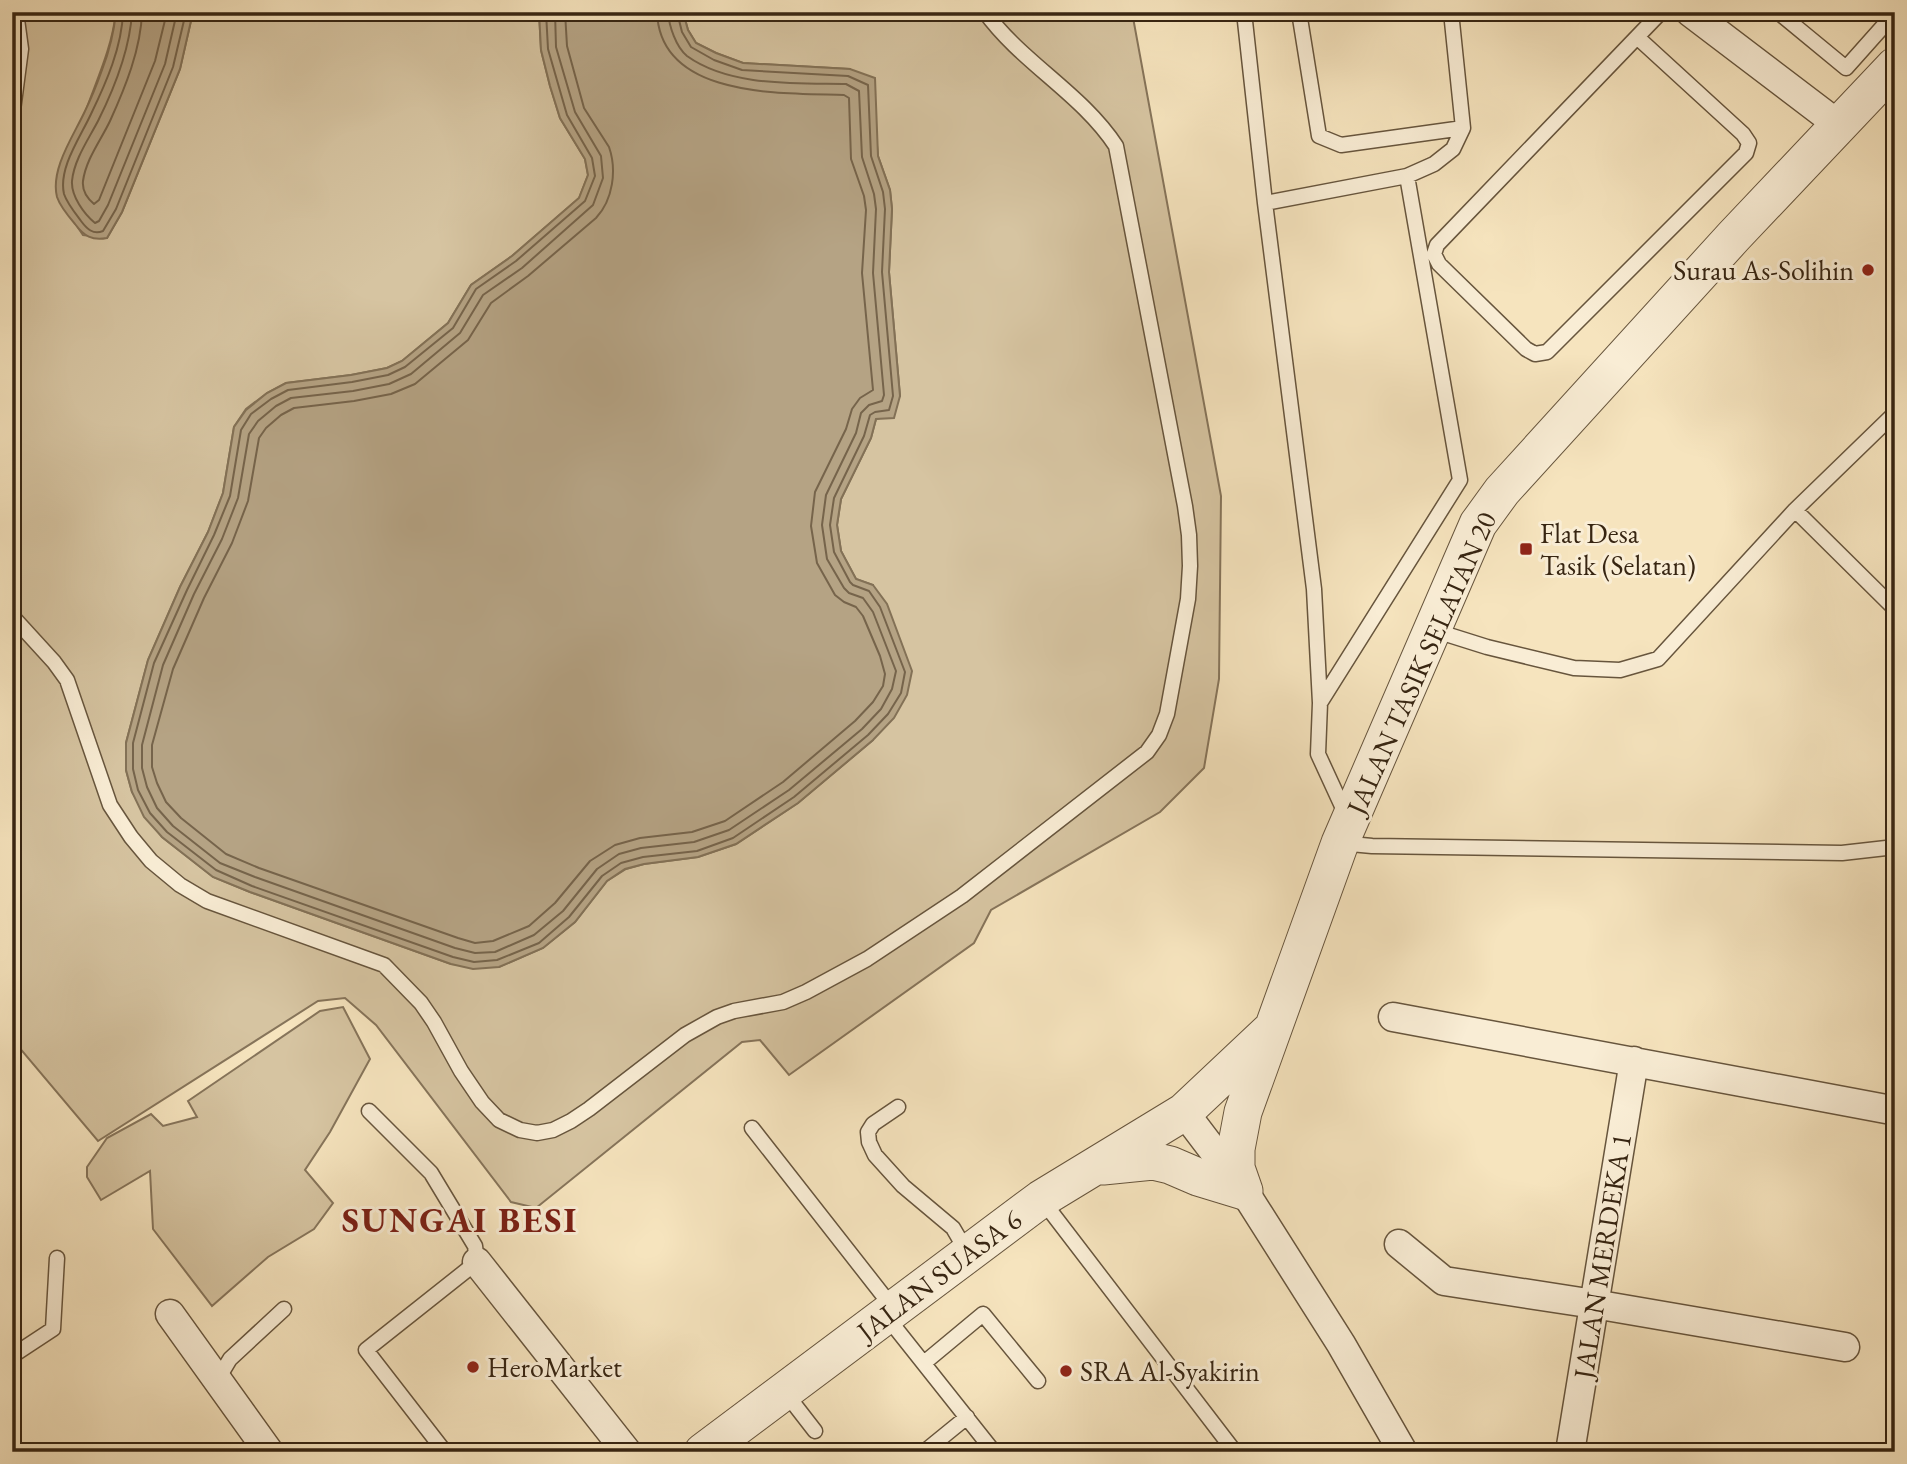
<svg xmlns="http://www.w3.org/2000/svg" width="1907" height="1464" viewBox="0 0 1907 1464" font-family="'EB Garamond',serif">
<rect width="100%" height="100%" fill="#f6e4be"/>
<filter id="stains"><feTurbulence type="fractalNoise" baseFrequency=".00286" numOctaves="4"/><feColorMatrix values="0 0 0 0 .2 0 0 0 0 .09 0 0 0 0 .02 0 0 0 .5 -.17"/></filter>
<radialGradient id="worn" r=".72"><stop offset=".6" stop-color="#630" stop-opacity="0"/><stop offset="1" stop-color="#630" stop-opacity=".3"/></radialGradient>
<path fill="#d6c4a1" stroke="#86745a" stroke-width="2" d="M 12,12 L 116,12 C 112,47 98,77 86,110 C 75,139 67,169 58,198 L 83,235 L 107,238 L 122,212 L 180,69 L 193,12 L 539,12 L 541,50 L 550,86 L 560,118 L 585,159 L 588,175 L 579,198 L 512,256 L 471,285 L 448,323 L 402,361 L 387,368 L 351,375 L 286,383 L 267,393 L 246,409 L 234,427 L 223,493 L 208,532 L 180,587 L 148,660 L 126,743 L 126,770 L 132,792 L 162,837 L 213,877 L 250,892 L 451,964 L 499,967 L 543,948 L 575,922 L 607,881 L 626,869 L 644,864 L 698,857 L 736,844 L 798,803 L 873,740 L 873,585 L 856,579 L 841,551 L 837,525 L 841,499 L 871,438 L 876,419 L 884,417 L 900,396 L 889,272 L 892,209 L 890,190 L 878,156 L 876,134 L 850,69 L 743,63 L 716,53 L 696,43 L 688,30 L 683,12 L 1132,12 L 1221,496 L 1219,679 L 1204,768 L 1160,812 L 991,910 L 974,943 L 789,1075 L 760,1040 L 742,1042 L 536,1208 L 511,1202 L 376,1025 L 345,998 L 318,1001 L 98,1141 L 12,1039 Z
M 343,1007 L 370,1059 L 330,1132 L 305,1170 L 333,1203 L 314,1229 L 268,1257 L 212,1306 L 153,1229 L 150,1171 L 101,1200 L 87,1177 L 87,1167 L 107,1138 L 151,1114 L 163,1126 L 197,1117 L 188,1101 L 320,1011 Z"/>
<path fill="#b5a384" stroke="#837156" stroke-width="2" d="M 116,12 L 193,12 L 180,69 L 122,212 L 107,238 C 92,241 84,236 75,224 C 69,217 60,206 57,197 C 50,169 74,135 85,111 C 92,97 97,84 102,70 C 109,52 114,32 116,12 Z
M 539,12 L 683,12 L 688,30 L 696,43 L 716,53 L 743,63 L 850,69 L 875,78 L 878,156 L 890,190 L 892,209 L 889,272 L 900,396 L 894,418 L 876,419 L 871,438 L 841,499 L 837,525 L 841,551 L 856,579 L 873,585 L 887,604 L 912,671 L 907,695 L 894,718 L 873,740 L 798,803 L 736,844 L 698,857 L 644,864 L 625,869 L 607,881 L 575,922 L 543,948 L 499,967 L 473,969 L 451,964 L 250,892 L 213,877 L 162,837 L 144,817 L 132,792 L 126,770 L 126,743 L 148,660 L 180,587 L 208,532 L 223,493 L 234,427 L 246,410 L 267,393 L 286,383 L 351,375 L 387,368 L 402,361 L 448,323 L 471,285 L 512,256 L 579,198 L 588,175 L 585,159 L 560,118 L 550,86 L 541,50 Z"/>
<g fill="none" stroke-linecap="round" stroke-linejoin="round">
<path stroke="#76644b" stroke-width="2" d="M 123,12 C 122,47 106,83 91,114 C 81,136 58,168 64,194 C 67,203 75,213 81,221 C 87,229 93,235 103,231 L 116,209 L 173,67 L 186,12
M 132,12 C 130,49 114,89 98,121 C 88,140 74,160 72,181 C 71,196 84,214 95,223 L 99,221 L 108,205 L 165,64 L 177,12
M 142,12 C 141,49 125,88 110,121 C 101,140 86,159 83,181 C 82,190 87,198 94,204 L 99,200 L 155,61 L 167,12
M 546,12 L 548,49 L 567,115 L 592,158 L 595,176 L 585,201 L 516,261 L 476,289 L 453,328 L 405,367 L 388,375 L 352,382 L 288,390 L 271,399 L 251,414 L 241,430 L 230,496 L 214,535 L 187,590 L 154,663 L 133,743 L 133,769 L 138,790 L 150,813 L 167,832 L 216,870 L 252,886 L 453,957 L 474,962 L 497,960 L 539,943 L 569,917 L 602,876 L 621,863 L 643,857 L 697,851 L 733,838 L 794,797 L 868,735 L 888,714 L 901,693 L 905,672 L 880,607 L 869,591 L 853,585 L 850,582 L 834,552 L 830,525 L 834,498 L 864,436 L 870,415 L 875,412 L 889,410 L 893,396 L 882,272 L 885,209 L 883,192 L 871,156 L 868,85 L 848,76 L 742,70 L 714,60 L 691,47 L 682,32 L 677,12
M 555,12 L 556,47 L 575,112 L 601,156 L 603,178 L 593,205 L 522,268 L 483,295 L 460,333 L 411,374 L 389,384 L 353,391 L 291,398 L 276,406 L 258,421 L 249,434 L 238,498 L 222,539 L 194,594 L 163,665 L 142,745 L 142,768 L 147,787 L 157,808 L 173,826 L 220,863 L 255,877 L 455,948 L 475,953 L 495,952 L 534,935 L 563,911 L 597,869 L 619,854 L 641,848 L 694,842 L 729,830 L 789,790 L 862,729 L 881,709 L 892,689 L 896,671 L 873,612 L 863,598 L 849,593 L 844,588 L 827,559 L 822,525 L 826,495 L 856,433 L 861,413 L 869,405 L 882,401 L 884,395 L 873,273 L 876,209 L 874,194 L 862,157 L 859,91 L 846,84 C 796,83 730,87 687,56 C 676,47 669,26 668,12
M 565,12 L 567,46 L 584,108 L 609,147 C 617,170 613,200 596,218 L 528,276 L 491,303 L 468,340 L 415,384 L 391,394 L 354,401 L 294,408 L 281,415 L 266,428 L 259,438 L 248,501 L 232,543 L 204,598 L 173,669 L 152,745 L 152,767 L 157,783 L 166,802 L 181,818 L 226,854 L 259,868 L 458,938 L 475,943 L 493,941 L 529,926 L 555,903 L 590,861 L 615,845 L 640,838 L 692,832 L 725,821 L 783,782 L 855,721 L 873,702 L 883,686 L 885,674 L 880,656 L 863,616 L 856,607 L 844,602 L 835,595 L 817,563 L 811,526 L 815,492 L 846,429 L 852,409 L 860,398 L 873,390 L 862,273 L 866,210 L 864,196 L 851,159 L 849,98 L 844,95 C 783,93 660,99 657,12"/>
<defs>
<path id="service" d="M 1244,12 L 1265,203 L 1314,589 L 1320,703 L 1318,754 L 1347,817
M 1299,12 L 1319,136 L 1341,145 L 1463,128
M 1778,12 L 1846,68 L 1895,13
M 1637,37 L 1743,134 L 1749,143 L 1746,153 L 1547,352 L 1535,354 L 1526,349 L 1439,264 L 1434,254 L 1437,245 L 1661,12
M 1876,87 L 1895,102
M 12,118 L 21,49 L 16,12
M 1265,203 L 1407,176 L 1434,164 L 1453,149 L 1463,128 L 1451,12
M 1795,510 L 1895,609
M 12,616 L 54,662 L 67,680 L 110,805 L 131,837 L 151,861 L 180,885 L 207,901 L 384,965 L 421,1003 L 434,1022 L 461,1071 L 482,1102 L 499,1120 L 520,1130 L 537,1133 L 553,1130 L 571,1121 L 589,1109 L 685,1035 L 717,1017 L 734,1011 L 783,1002 L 806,992 L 867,959 L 962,896 L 1147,752 L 1159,735 L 1167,714 L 1188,599 L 1190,566 L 1189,535 L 1185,506 L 1116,146 C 1081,93 1022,63 985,12
M 1433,630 L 1487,647 L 1574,668 L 1620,670 L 1658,659 L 1795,510 L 1895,413
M 1320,703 L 1460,480 L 1407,176
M 1340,843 L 1372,846 L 1842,853 L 1895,847
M 898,1107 L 873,1124 L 868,1132 L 869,1142 L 875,1155 L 903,1186 L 953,1228 L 967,1252
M 369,1111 L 431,1173 L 475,1246 L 477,1262 L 366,1350 L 445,1452
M 752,1128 L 893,1308
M 1042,1200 L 1235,1452
M 886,1316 L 994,1452
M 12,1356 L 53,1329 L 57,1258
M 924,1363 L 983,1314 L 1038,1381
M 218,1379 L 230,1359 L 284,1309
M 784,1391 L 815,1431
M 924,1452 L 967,1417"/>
<path id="minor" d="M 1690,12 L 1840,126
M 1393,1017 L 1886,1109
M 1184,1112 L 1244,1191 L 1341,1344 L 1403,1452
M 1399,1244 L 1444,1281 L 1594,1304 L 1845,1347
M 477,1262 L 627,1452
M 170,1314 L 269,1452
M 1570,1452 L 1634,1061"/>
<path id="tertiary" d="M 1103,1166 L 1153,1161 L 1170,1165 L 1198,1177 L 1244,1191
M 1244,1191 L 1236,1168 L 1236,1149 L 1243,1112 L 1340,843 L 1478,524 L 1502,491 L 1734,236 L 1895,66
M 703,1452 L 1041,1199 L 1184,1112 L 1269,1032"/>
</defs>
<use href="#service" stroke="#67553d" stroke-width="17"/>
<use href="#minor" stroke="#67553d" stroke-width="31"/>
<use href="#tertiary" stroke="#67553d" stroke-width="39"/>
<use href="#service" stroke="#f9edd5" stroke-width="14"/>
<use href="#minor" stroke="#f9edd5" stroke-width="28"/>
<use href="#tertiary" stroke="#f9edd5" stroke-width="37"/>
</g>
<g fill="#8f2418" stroke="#f9edd5" stroke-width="2.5">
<circle cx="1868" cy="270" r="7"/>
<rect x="1519" y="542" width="14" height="14" rx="3.5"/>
<circle cx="473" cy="1367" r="7"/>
<circle cx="1066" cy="1371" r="7"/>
</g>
<g text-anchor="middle" stroke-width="6" stroke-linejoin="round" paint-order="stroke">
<g font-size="28" fill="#372512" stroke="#f9edd5" text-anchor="start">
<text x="1854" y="280" text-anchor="end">Surau As-Solihin</text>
<text x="1540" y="543">Flat Desa<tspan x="1540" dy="32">Tasik (Selatan)</tspan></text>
<text x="487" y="1377">HeroMarket</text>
<text x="1080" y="1381">SRA Al-Syakirin</text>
</g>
<g font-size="28" fill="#372512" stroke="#f9edd5">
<text transform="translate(1421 663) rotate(-66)" y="10">JALAN TASIK SELATAN 20</text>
<text transform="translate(1602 1256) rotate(-81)" y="10">JALAN MERDEKA 1</text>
<text transform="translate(939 1275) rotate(-37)" y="10">JALAN SUASA 6</text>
</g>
<g font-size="35" font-weight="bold" letter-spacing="2" fill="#7a1f14" stroke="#f9edd5">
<text x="460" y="1232">SUNGAI BESI</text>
</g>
</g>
<rect width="1907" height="1464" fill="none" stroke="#f6e4be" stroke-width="42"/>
<rect x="14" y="14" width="1879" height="1436" fill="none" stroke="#372512" stroke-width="3.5"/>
<rect x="21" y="21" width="1865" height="1422" fill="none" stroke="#372512" stroke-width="2"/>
<rect width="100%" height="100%" filter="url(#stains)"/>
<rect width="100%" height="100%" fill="url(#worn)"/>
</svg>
